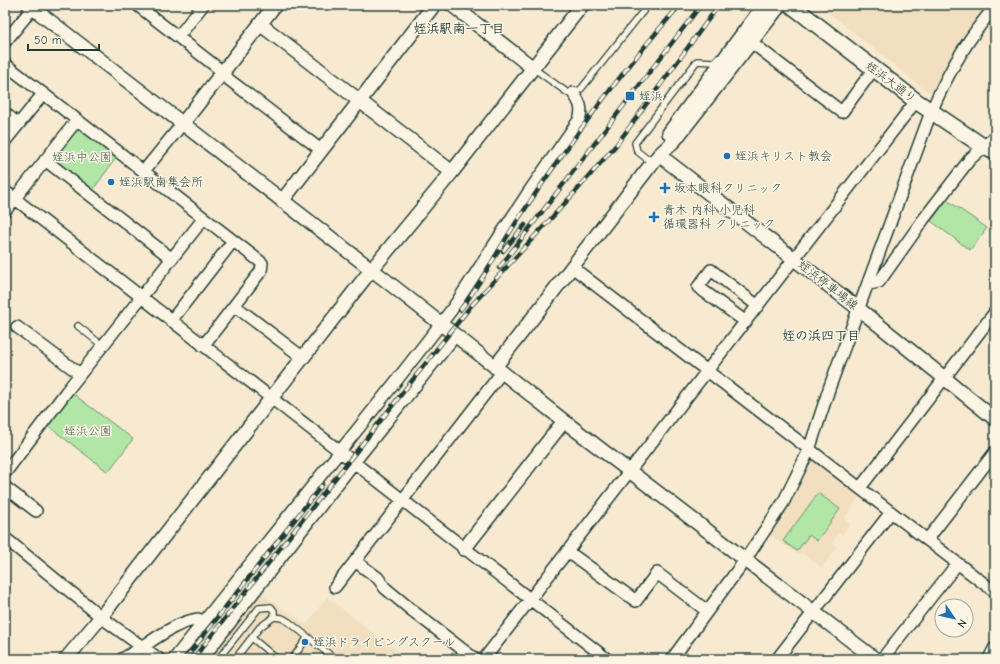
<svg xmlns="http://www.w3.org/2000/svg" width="1000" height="664" viewBox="0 0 1000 664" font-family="'Comic Neue','Klee One',sans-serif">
<rect width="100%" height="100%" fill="#f8ead1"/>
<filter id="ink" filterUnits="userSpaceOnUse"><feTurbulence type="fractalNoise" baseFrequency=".025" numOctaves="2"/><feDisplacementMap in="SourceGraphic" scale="8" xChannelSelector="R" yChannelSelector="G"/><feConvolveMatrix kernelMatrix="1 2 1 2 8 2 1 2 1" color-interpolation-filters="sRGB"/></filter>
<g filter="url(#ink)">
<path fill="#f1dfc0" d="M 819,5 L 988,5 L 979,16 L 943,70 L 933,90 L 928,92 Z
M 813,458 L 861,495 L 844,519 L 850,524 L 842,535 L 839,533 L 832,543 L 837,547 L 822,568 L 801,552 L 799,555 L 768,534 L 809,459 Z
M 262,593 L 306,625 L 327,597 L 408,659 L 210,659 Z"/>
<path fill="#b2e6a7" stroke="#68926e" d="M 75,129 L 79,129 L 116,158 L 92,191 L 54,161 L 53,158 Z
M 947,200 L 987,228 L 970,250 L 931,221 Z
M 68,390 L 133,439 L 108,472 L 43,422 Z
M 818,493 L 840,509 L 817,541 L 809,535 L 797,551 L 783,541 Z"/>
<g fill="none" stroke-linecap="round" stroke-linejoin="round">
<defs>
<path id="service" d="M 533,68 L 568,93 L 573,93 L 581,89 L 648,5
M 653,157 L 647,159 L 637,151 L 635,143 L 697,61 L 714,62 L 718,58
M 78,326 L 103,346
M 252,638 L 277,659
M 218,659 L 259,608 L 271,607 L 274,611 L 274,617
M 235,659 L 260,627 L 274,617 L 282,618 L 289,622 L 335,659
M 292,659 L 308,637"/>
<path id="minor" d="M 137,5 L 223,72 L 228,79 L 321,150
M 178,37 L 203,5
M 5,42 L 35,5
M 751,42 L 842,112 L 873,70
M 5,64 L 262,263 L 261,271 L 203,346
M 5,113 L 18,124
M 5,141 L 43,94
M 45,160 L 171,258
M 144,171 L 183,123
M 5,191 L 607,659
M 5,211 L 77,120
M 572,267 L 995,592
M 869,284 L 879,282 L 923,220 L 970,159 L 995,137
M 235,306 L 302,357
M 171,321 L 233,241
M 746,322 L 698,287 L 711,270 L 758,306
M 17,327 L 80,374
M 5,473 L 66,392 L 204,218
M 5,487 L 36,511
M 860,488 L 995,312
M 5,538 L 105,620 L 159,659
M 927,540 L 995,452
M 567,551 L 636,601 L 657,573 L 707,611
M 355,561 L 378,578 L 385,588 L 414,612 L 475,659
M 335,587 L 502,372
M 122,659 C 148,646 169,624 198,619 L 203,622
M 174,659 L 393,385 L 453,308 L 528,193 L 579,120 C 583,109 580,102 573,93
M 202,659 L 356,460 L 455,336
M 484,659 L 916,101
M 672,659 L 745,560 L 783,503 L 809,450 L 830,386 L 931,112 C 947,75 968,37 995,7
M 777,659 L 891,512
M 882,659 L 957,564"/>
<path id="tertiary" d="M 29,5 L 384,279 L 564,421 L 875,659
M 452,5 L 533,68
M 260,24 L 452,172
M 183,123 L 275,5
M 669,133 L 764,5
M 659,155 L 859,309 L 995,419
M 282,201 L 434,5
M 495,367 L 646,171 L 659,155 L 674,141 L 780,5
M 464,549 L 564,421
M 66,659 L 101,617 L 364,279 L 452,172 L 582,5
M 990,659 L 995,649"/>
<path id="secondary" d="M 791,5 L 916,101 L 984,147 L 995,152"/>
</defs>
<use href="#service" stroke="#1f3d34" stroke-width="8"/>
<use href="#minor" stroke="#1f3d34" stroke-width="14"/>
<use href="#tertiary" stroke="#1f3d34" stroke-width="16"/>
<use href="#secondary" stroke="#1f3d34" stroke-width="18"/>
<use href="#service" stroke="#fcf5e5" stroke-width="5.5"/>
<use href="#minor" stroke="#fcf5e5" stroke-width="11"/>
<use href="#tertiary" stroke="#fcf5e5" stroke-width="13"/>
<use href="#secondary" stroke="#fcf5e5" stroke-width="15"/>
<defs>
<path id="rail" d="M 503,251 L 525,225
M 499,268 L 701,5
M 460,310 C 482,282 499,248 519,218 C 568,144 621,72 680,5
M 185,659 L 322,485
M 193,659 L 470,307 L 577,190 L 617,144 L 719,5"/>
</defs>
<use href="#rail" stroke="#1f3d34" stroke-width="4.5"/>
<use href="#rail" stroke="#fcf5e5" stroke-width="3" stroke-dasharray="9" stroke-linecap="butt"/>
</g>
</g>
<g fill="#1f6fb2" stroke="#fcf5e5" stroke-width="1.5">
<rect x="625" y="91" width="10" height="10" rx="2"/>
<circle cx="727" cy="156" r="4"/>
<circle cx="111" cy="182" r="4"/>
<path d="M663 182h4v4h4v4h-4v4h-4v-4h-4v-4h4z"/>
<path d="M652 211h4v4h4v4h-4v4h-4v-4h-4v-4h4z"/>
<circle cx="305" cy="642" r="4"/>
</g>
<g text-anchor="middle" stroke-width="3" stroke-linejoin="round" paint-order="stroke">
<g font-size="12" fill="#1f3d34" stroke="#fcf5e5">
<text transform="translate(891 82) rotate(37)" y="4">姪浜大通り</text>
<text transform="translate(828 285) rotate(38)" y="4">姪浜停車場線</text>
</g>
<g font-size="12" fill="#1f3d34" stroke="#fcf5e5" text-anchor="start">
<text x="639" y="100">姪浜</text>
<text x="735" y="160">姪浜キリスト教会</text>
<text x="119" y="186">姪浜駅南集会所</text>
<text x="674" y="192">坂本眼科クリニック</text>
<text x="663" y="214">青木 内科 小児科<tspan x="663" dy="14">循環器科 クリニック</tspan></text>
<text x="313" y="646">姪浜ドライビングスクール</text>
</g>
<g font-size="12" fill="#3c5f4b" stroke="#fcf5e5">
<text x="82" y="161">姪浜中公園</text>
<text x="88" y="435">姪浜公園</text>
</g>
<g font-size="13" font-weight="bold" fill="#1f3d34" stroke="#fcf5e5">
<text x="459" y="33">姪浜駅南一丁目</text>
<text x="821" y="340">姪の浜四丁目</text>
</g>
</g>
<rect width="1000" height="664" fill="none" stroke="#fcf5e5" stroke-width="20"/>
<rect x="10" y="10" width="980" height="644" fill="none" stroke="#1f3d34" stroke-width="1.5" filter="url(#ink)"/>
<g transform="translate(954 618) rotate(124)"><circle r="19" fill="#fcf5e5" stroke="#a4ab9e"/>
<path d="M0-3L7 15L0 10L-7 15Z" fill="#1f6fb2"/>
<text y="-6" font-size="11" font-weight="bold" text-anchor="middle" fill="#1f3d34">N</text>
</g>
<path d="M28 44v6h71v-6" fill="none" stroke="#1f3d34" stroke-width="2"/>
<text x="34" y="44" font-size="12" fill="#1f3d34" stroke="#fcf5e5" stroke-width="3" paint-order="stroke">50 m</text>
</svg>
